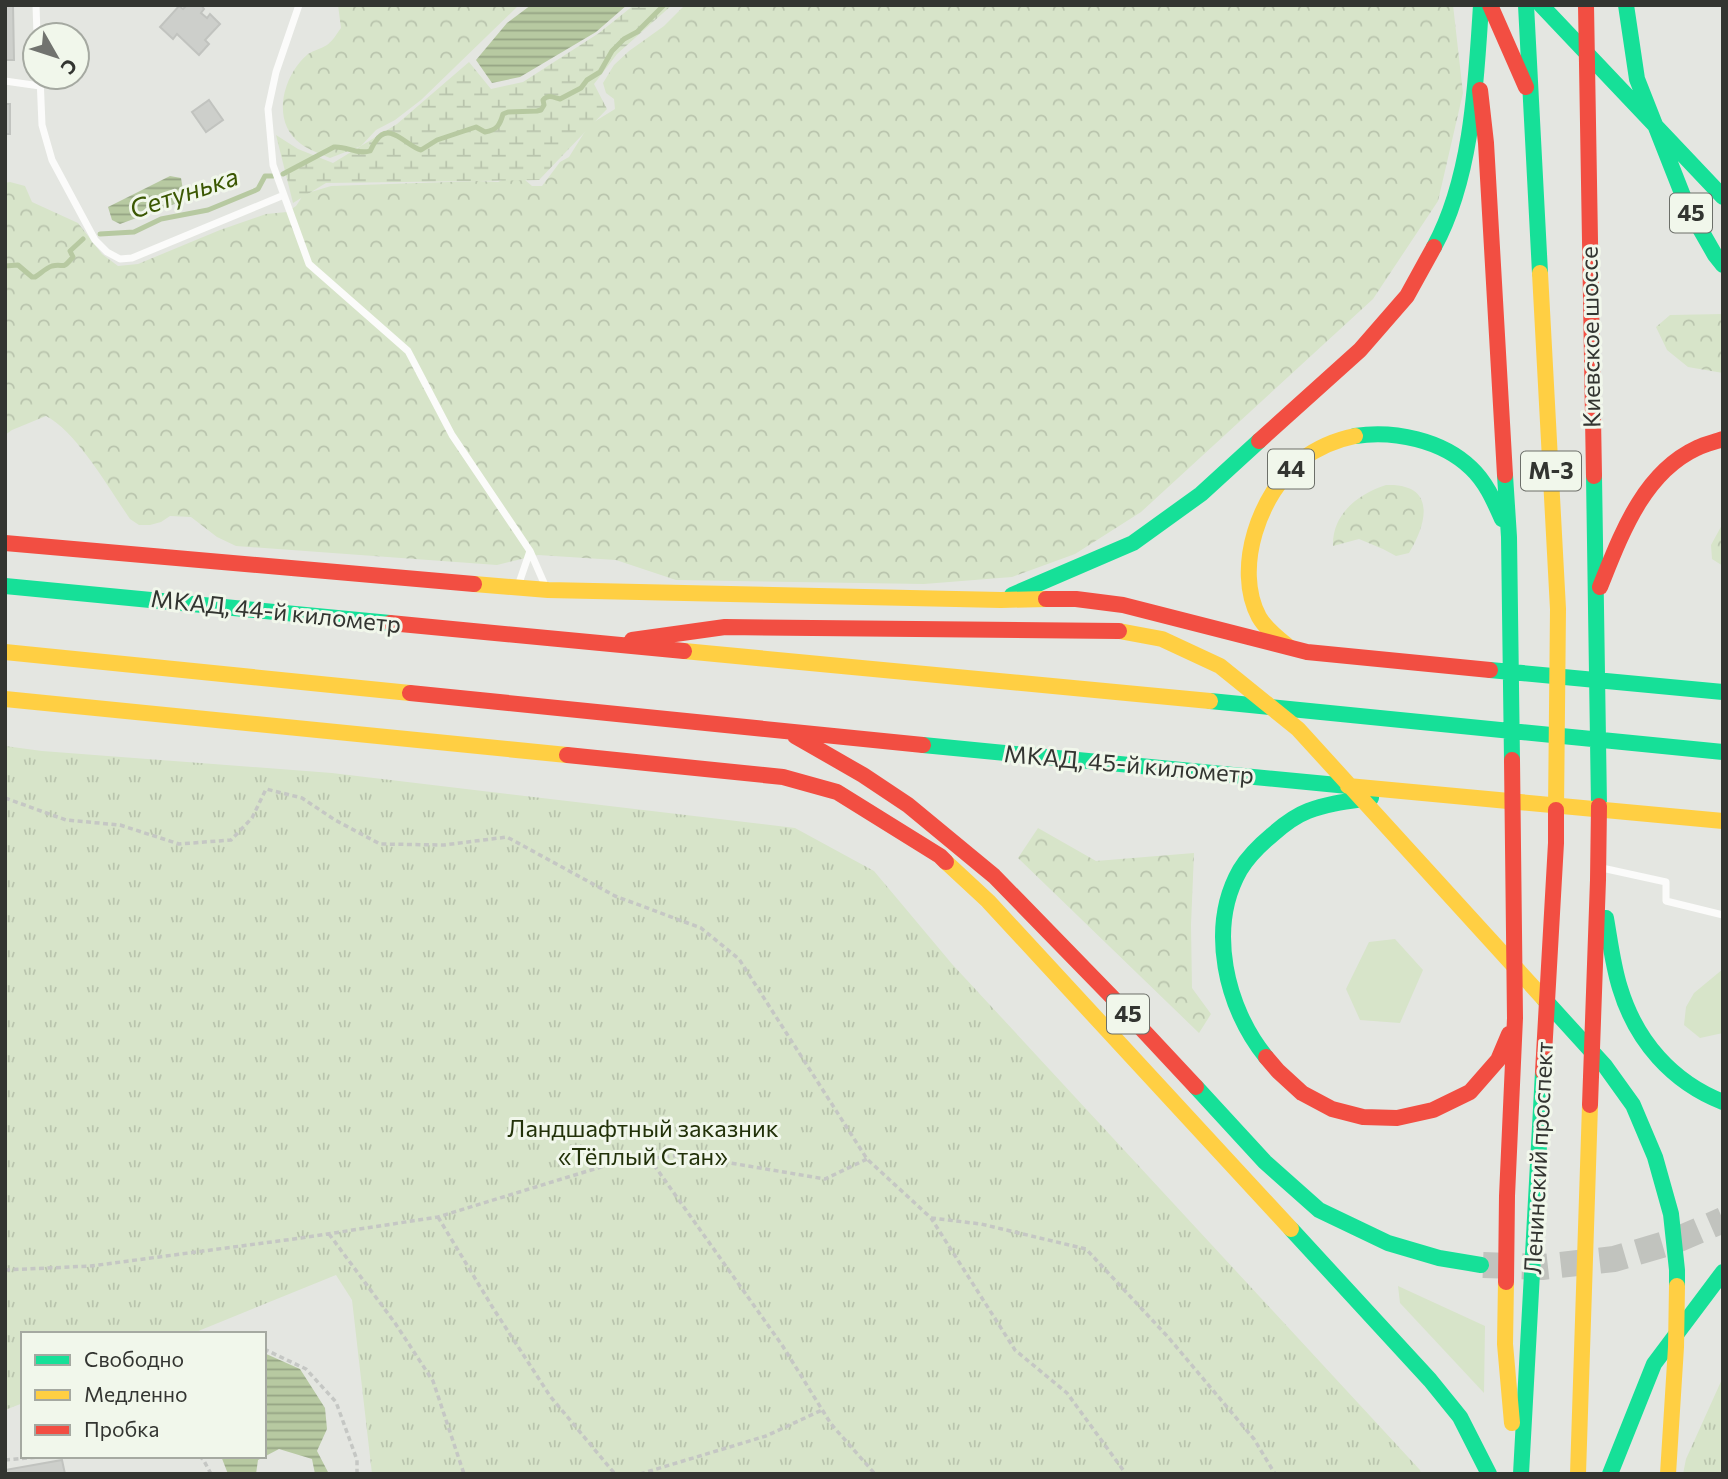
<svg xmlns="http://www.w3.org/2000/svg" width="1728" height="1479" viewBox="0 0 1728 1479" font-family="Commissioner,sans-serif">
<defs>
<pattern id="forest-crowns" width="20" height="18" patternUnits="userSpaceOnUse" patternTransform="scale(1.75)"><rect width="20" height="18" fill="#d7e4c9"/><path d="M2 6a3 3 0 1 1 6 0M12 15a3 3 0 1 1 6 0" fill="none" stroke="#b9c4ad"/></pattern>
<pattern id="wetland-marsh" width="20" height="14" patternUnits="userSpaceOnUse" patternTransform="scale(1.75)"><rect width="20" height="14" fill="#d7e4c9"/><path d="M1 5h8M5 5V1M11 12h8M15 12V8" fill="none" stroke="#b9c4ad"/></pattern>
<pattern id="park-tufts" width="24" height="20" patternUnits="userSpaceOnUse" patternTransform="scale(1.75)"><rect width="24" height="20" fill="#d7e4c9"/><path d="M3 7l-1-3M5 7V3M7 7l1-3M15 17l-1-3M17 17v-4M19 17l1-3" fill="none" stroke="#b9c4ad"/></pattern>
<pattern id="water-rules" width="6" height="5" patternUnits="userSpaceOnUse" patternTransform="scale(1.75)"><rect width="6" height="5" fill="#b7c9a1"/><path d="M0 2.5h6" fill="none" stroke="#95a484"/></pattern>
</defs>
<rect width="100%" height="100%" fill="#e4e6e1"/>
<path fill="#d7e4c9" d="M 1395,939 L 1423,970 L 1400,1023 L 1360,1020 L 1346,989 L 1369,942 Z
M 1723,969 L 1723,1033 L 1700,1038 L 1684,1025 L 1686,1007 L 1694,993 Z
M 1398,1286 L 1485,1326 L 1484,1393 L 1400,1303 Z"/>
<path fill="url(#forest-crowns)" d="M 338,5 L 519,5 L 421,100 L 395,120 L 376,130 L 361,146 L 330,158 C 321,154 309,150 301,144 C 270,122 283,75 308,54 C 314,50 321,49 327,45 C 333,41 337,33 341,28 Z
M 685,5 L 1453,5 L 1463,93 L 1438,201 L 1373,299 L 1141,512 L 1075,554 L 1012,577 L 924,584 L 676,580 L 616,560 L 538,555 L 497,565 L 236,546 L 217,537 L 191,517 L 170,516 L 161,522 L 150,525 L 139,525 L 130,519 C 110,490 76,431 46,416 L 12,430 L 5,435 L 5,183 L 10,182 L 25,186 L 32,202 L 78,223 L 102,254 L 118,266 L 138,264 L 220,230 L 266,214 L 287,212 L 296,206 L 302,197 L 311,192 L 331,186 L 478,181 L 498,182 L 517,173 L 532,186 L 542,186 L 560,162 L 569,157 L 589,125 L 615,109 L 614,99 L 606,93 L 603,83 L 614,65 L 629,51 L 664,26 Z
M 1723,314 L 1723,373 L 1688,367 L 1667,350 L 1656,327 L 1670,315 Z
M 1386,485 C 1436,483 1428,522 1409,553 L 1396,556 L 1383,549 L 1359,539 L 1333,546 C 1332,514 1358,494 1386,485 Z
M 1723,523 L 1723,566 L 1712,559 L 1711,545 Z
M 1038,828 L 1096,861 L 1194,853 L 1191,925 L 1192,988 L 1211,1014 L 1199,1033 L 1018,858 Z"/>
<path fill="url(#wetland-marsh)" d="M 634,5 L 672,5 L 617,54 L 594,84 L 607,109 L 539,180 L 326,183 L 293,203 L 276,135 L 298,149 L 333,163 L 397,124 L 469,62 L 491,89 L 523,82 L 599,33 Z"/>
<path fill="url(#park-tufts)" d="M 5,746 L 42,751 L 332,773 L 795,828 L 874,871 L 952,964 L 1420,1470 L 1421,1474 L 372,1474 L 352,1300 L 336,1275 L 191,1334 L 23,1334 L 23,1403 L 5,1410 Z
M 1723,1377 L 1723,1474 L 1683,1474 L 1686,1459 Z"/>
<path fill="url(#water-rules)" d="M 531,5 L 627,5 L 596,32 L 520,77 L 492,83 L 476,60 L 507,23 Z
M 170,176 L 181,178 L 183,190 L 180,202 L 120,224 L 112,220 L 108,207 Z
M 264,1353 L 300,1369 L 325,1408 L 327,1429 L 317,1451 L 329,1474 L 315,1474 L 312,1459 L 279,1449 L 258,1460 L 256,1474 L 228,1474 L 221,1456 L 264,1456 Z"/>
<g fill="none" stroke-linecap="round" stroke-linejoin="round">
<path stroke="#b7c9a1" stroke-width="5" d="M 283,174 L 334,147 C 347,146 358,155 370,151 C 372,148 373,144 376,141 C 389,120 407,147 421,150 L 437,140 L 476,127 L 485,132 C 497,130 500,125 503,114 L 508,112 L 537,111 L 541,110 L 544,105 L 543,100 C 548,94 553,97 560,99 L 581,88 L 587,80 L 600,72 L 612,51 L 624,39 L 637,32 L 664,5
M 100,234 L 134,232 L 161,219 L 208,210 L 254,191 L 258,189 L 265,176 L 273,176
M 5,266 L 18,265 L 32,277 L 35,277 C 40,274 46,268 52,266 C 65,263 61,271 73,257 L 70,251 L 83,239"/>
</g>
<path fill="#cdcfcb" stroke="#c1c3bf" stroke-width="2" d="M 5,5 L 13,5 L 14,60 L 5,60 Z
M 187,5 L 201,5 L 204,9 L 201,13 L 207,18 L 210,14 L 220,24 L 205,40 L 209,44 L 199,55 L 177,34 L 173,39 L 160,27 L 179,6 L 183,9 Z
M 209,100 L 223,120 L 206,132 L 192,112 Z
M 5,104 L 10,104 L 10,134 L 5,134 Z
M 62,1460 L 65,1474 L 5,1474 L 5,1470 Z"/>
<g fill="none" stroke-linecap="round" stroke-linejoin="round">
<path stroke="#c1c3be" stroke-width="26" stroke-dasharray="26 13" stroke-linecap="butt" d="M 1483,1265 L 1542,1267 L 1614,1259 L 1672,1242 L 1723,1220"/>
<path stroke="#c5c7c4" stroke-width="3.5" stroke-dasharray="5 3.5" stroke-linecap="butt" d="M 5,798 L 66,820 L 120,825 L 179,844 L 231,840 L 252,818 L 266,789 L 302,798 L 335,820 L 380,844 L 444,845 L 507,837 L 615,896 L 701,928 L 739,959 L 867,1159 L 931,1218 L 1015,1350 L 1067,1393 L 1126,1474
M 649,1158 L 782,1345 L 831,1424 L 875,1474
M 438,1217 L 493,1308 L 550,1396 L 615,1474
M 931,1218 L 981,1224 L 1086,1249 L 1168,1337 L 1254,1439 L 1275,1474
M 329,1234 L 395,1323 L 433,1381 L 464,1474
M 5,1270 L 91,1266 L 301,1238 L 438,1217 L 617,1162 L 683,1155 L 825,1179 L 867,1159
M 264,1349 L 306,1369 L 336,1402 L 357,1460 L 357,1474
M 199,1456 L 203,1459 L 211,1474
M 5,1460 L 50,1456
M 640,1474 L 766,1436 L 822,1410"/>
<path stroke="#fbfbfa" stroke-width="7" d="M 36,5 L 37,35
M 299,5 L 276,72 L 268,109 L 273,165 L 309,264 L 408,351 L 452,435 L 530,551
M 40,77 L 42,125 L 52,160 L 95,240 L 107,252 L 120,259 L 132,258 L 284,195
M 5,81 L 40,86
M 519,583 L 530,551 L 544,583
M 1602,868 L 1666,882 L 1666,901 L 1723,915"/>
<path stroke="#16e098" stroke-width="16" d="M 1526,5 L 1540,273
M 1541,5 L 1723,197
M 1626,5 L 1637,79 L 1687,206 L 1715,255 L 1723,265
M 1434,247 C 1472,177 1476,84 1481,5
M 1355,436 C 1394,430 1442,440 1471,468 C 1486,482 1494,501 1502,519
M 1505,475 L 1509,537 L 1512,760
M 1594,476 L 1599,806
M 5,586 L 390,623
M 1012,595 L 1133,543 L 1201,494 L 1259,441
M 1490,670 L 1723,692
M 1210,701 L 1723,752
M 923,745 L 1348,786
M 1606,918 C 1610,941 1613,966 1620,988 C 1636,1041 1672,1082 1723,1102
M 1544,999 L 1605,1066 L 1633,1105 L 1655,1157 L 1671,1214 L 1677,1270 L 1677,1286
M 1266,1057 C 1226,1008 1207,928 1240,870 C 1248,857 1260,845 1272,835 C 1282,826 1295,816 1308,811 C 1328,803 1350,801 1371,798
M 1196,1087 L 1265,1162 L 1319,1210 L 1388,1243 L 1439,1258 L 1481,1265
M 1291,1229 L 1430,1380 L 1460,1417 L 1489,1474
M 1521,1474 L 1543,1072
M 1610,1474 L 1654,1364 L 1723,1272"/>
<path stroke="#ffcf43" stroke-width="16" d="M 1540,273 L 1558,609 L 1556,810
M 474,584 L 548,590 L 1001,600 L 1046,599
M 1119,631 L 1162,639 L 1220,666 L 1298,729 L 1544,999
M 1289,647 C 1278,638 1266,629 1259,617 C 1233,568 1260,493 1301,460 C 1317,448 1335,440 1355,436
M 684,651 L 1210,701
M 5,652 L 410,693
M 5,699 L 567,755
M 1348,786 L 1723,821
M 946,862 L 988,901 L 1291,1229
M 1506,1282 L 1505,1344 L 1512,1423
M 1578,1474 L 1590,1105
M 1668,1474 L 1676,1347 L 1677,1286"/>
<path stroke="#f24e42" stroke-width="16" d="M 1490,5 L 1526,87
M 1586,5 L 1594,476
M 1480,90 L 1486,143 L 1505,475
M 1259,441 L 1360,350 L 1407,296 L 1434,247
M 5,543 L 474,584
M 1600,587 C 1621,535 1643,473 1697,448 C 1705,444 1715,442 1723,439
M 1046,599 L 1076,599 L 1123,605 L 1307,652 L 1490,670
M 390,623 L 684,651
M 632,640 L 725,627 L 1119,631
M 410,693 L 923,745
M 795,736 L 863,775 L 908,805 L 994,876 L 1111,996 L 1196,1087
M 567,755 L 783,777 L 837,792 L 940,856 L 946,862
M 1266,1057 L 1278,1071 L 1302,1093 L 1332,1109 L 1363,1117 L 1397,1118 L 1433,1110 L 1470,1092 L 1498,1060 L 1509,1034
M 1543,1072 L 1556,843 L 1556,810
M 1590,1105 L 1598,880 L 1599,806
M 1506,1282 L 1507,1196 L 1515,1018 L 1512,760"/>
</g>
<g text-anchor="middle" stroke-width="6" stroke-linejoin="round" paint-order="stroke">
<g fill="#f1f7eb" stroke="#6c6f69" stroke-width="2">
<rect x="1670" y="193.5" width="42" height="39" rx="5"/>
<rect x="1268" y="449.5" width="46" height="39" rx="5"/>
<rect x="1521" y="451.5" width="60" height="39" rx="5"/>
<rect x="1107" y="994.5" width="42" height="39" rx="5"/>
</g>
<g font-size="23" font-weight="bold" fill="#333531">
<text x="1691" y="221">45</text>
<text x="1291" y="477">44</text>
<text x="1551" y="479">М-3</text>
<text x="1128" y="1022">45</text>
</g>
<g font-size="24" fill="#333531" stroke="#f1f7eb">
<text transform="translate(1591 337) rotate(-91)" y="8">Киевское шоссе</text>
<text transform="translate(276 612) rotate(6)" y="8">МКАД, 44-й километр</text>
<text transform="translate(1129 765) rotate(5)" y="8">МКАД, 45-й километр</text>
<text transform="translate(1539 1158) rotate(-87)" y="8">Ленинский проспект</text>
</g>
<g font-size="24" fill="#223109" stroke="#f1f7eb">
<text x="643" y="1137">Ландшафтный заказник<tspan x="643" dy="28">«Тёплый Стан»</tspan></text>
</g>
<g font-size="26" font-style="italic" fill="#3b5802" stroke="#f1f7eb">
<text transform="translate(184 193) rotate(-18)" y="9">Сетунька</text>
</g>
</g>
<rect width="1728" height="1479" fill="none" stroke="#333531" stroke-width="14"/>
<rect x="21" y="1332" width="245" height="126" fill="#f1f7eb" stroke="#a5a9a1" stroke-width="2"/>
<rect x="35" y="1355" width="35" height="10" fill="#16e098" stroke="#a5a9a1" stroke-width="2"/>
<text x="84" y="1367" font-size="21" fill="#333531">Свободно</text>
<rect x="35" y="1390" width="35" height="10" fill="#ffcf43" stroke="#a5a9a1" stroke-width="2"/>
<text x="84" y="1402" font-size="21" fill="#333531">Медленно</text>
<rect x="35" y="1425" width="35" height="10" fill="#f24e42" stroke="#a5a9a1" stroke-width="2"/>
<text x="84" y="1437" font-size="21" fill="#333531">Пробка</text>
<g transform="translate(56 56) rotate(129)"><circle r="33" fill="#f1f7eb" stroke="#a5a9a1" stroke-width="2"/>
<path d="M0-5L12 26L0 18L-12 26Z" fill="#71736f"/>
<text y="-10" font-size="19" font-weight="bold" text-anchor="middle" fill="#333531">С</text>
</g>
</svg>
